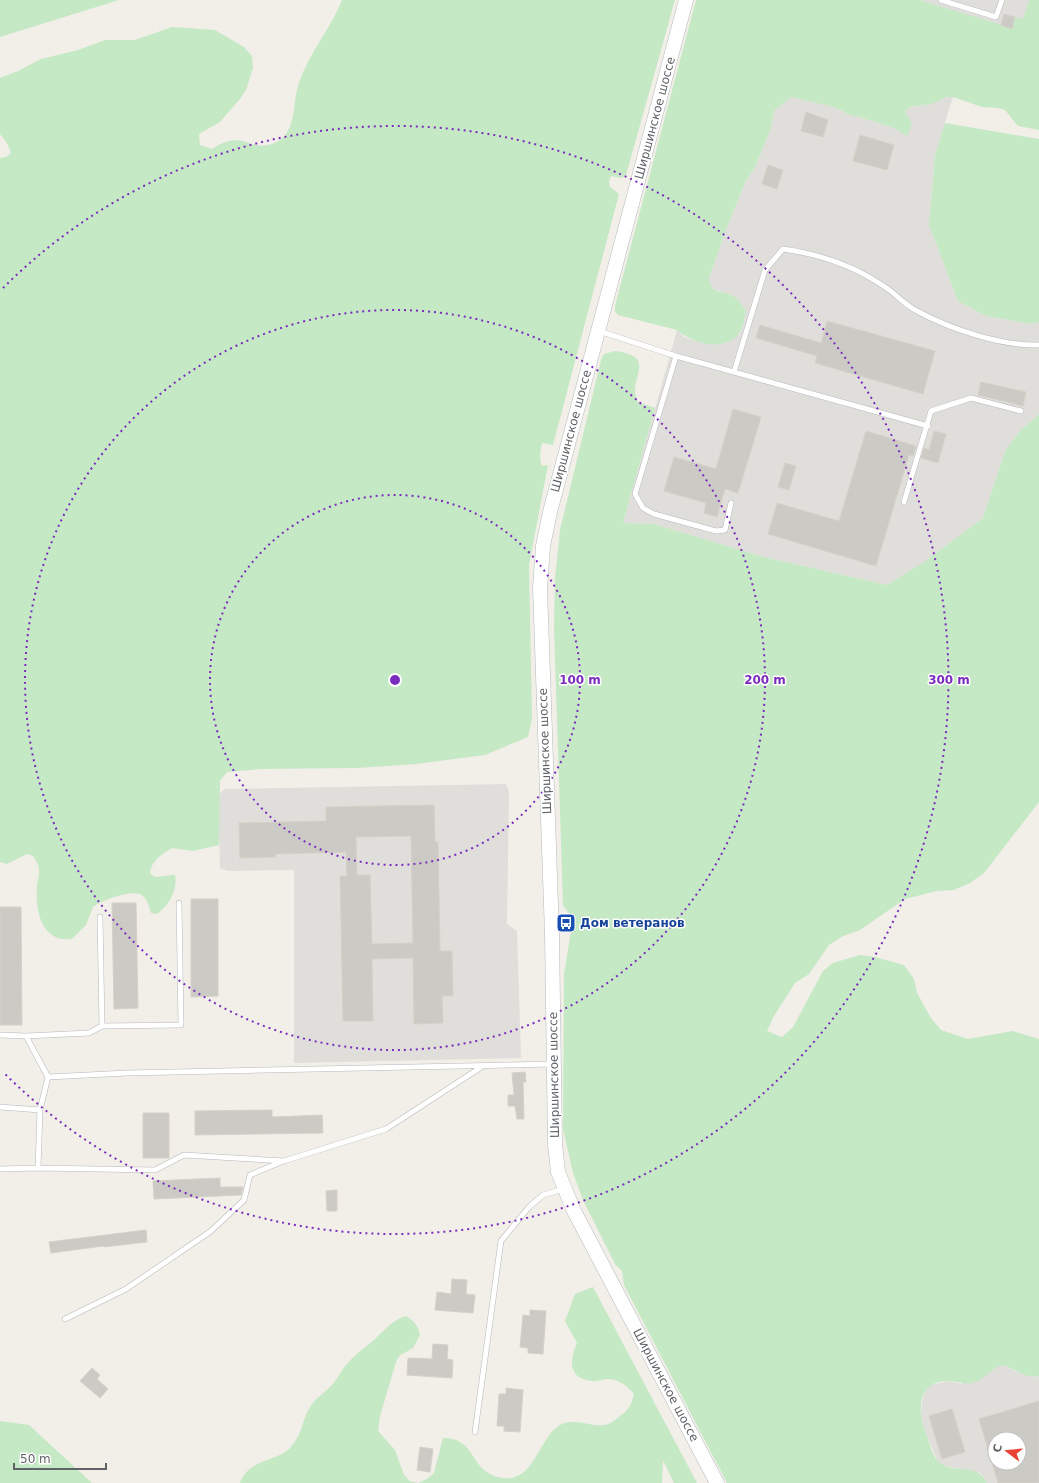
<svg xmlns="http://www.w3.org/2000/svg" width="1039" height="1483" viewBox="0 0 1039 1483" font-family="'DejaVu Sans',sans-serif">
<rect width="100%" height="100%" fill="#f1efe8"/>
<path fill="#e0deda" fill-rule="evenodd" d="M 878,0 L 1029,0 L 1016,42 Z
M 791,97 L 834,107 L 852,116 L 856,116 L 894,128 L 907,136 L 909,118 L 905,112 L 910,107 L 925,105 L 946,97 L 953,97 L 935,155 L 929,225 L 958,301 L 986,316 L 1032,324 L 1039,322 L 1039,414 L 1021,430 L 1006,449 L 983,518 L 924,562 L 887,585 L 764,557 L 654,524 L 623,523 L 677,330 L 684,337 L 699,342 L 721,344 L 728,342 L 740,333 L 743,326 L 746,311 L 742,305 L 737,299 L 726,293 L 714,290 L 710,285 L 709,278 L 729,222 L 746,181 L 755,168 L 771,128 L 774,111 Z
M 506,784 L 509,792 L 507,924 L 517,931 L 521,1058 L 294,1063 L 294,870 L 228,871 L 220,868 L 218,795 L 225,789 Z
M 1003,1365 L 1015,1371 L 1033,1377 L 1039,1376 L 1039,1483 L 987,1483 L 981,1473 L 974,1471 L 944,1466 L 938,1462 L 924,1429 L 921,1416 L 922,1401 L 926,1389 L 931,1385 L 948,1381 L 961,1384 L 997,1366 ZM 995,1439 L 1019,1439 L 1019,1463 L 995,1463 Z"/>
<path fill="#c5e8c5" d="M 0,0 L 119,0 L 0,37 Z
M 342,0 L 675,0 L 626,175 L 622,178 L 611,176 L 609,181 L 610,187 L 619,194 L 553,445 L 542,443 C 540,451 539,458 542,466 L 548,465 L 529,565 L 532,718 L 528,737 L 485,755 L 416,764 L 356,768 L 261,769 L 227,772 L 220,781 L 219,845 L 193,851 L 172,848 C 162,854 151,861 150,873 L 155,877 L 175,875 C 178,890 169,905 157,914 L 151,913 C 149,907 148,900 143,896 C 134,888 103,900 93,907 L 86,925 L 72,939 C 41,943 35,910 37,886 C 37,881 40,875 39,870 C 39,865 36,861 33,856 L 27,854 L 7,864 L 0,862 L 0,158 L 6,157 L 11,153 L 7,143 L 0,134 L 0,78 L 18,71 L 41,59 L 78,50 L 105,40 L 135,40 L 172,27 L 215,30 L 244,47 L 252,56 L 253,68 L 246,90 L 240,99 L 220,122 L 199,134 L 200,145 L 212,149 C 243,128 249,152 272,144 C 297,136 292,106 298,86 C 307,56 330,30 342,0 Z
M 696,0 L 919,0 L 1012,28 L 1015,17 L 1023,19 L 1029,0 L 1039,0 L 1039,130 L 1018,126 L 1005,110 L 998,108 L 982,107 L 953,97 L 946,97 L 932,104 L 910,107 L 905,112 L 912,123 L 907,136 L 894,128 L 856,116 L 852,116 L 834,107 L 791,97 L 774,111 L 771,128 L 755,168 L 746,181 L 729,222 L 709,278 C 711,296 721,289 733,296 C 739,299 742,305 746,311 C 744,318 744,326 740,332 C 726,353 693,344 677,330 L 618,315 L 615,311 L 615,306 Z
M 945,123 L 1039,139 L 1039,322 L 1032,324 L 986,316 L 958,301 L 929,225 L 935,155 Z
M 615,351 C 661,357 625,379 638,402 L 655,408 L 623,523 L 654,524 L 764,557 L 887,585 L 924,562 L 983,518 L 1006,449 L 1021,430 L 1039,414 L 1039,802 L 984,873 L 970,883 L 954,890 L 937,891 L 905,899 L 860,930 L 843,936 L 829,945 L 809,974 L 795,983 L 774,1016 L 767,1031 L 782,1037 L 793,1027 L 823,971 L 833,963 L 860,955 L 875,957 L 904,965 L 914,979 L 917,993 L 931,1018 L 941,1030 L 968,1039 L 1013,1031 L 1039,1039 L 1039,1376 C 1026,1379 1015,1369 1003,1365 C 992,1367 986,1378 975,1382 C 965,1386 958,1381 948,1381 C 916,1381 917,1414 927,1436 C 930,1444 933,1458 940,1463 C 954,1474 978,1462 987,1483 L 727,1483 L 624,1285 L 622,1271 L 615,1264 L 583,1200 L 573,1173 L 563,1129 L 564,974 L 573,919 L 563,905 L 554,627 L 555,578 L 560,530 L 601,360 L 604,354 Z
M 593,1287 L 697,1483 L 674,1483 L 663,1460 L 662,1483 L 240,1483 C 249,1458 278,1462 291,1447 C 303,1433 301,1423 309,1409 C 313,1400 323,1394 330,1387 C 337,1381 341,1370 348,1363 C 356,1353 366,1347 375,1339 C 386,1329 392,1320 406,1316 C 414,1321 418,1325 420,1335 L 413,1348 L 399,1356 L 396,1362 L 380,1416 L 378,1431 L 395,1450 L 404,1475 L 410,1481 L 418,1483 L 427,1479 L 434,1473 L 443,1438 C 478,1438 468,1472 502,1478 C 536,1483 538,1435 562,1424 C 577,1418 591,1427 604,1425 C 611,1424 615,1420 620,1416 C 629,1410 631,1405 634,1394 C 627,1386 619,1379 608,1379 C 603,1379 598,1382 593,1381 C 568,1379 569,1361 577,1343 L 565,1321 L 575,1294 Z
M 0,1421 L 29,1425 L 92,1483 L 0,1483 Z"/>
<path fill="#cccac5" stroke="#d6d1c6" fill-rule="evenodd" d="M 1004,14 L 1015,17 L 1012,29 L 1001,25 Z
M 806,112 L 828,120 L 823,137 L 801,131 Z
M 860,135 L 894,145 L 887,170 L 853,161 Z
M 768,165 L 783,170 L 777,189 L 762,184 Z
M 827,321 L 935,351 L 923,394 L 815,363 L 817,356 L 756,338 L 760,325 L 821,343 Z
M 981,382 L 1026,392 L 1023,406 L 978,395 Z
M 733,409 L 761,417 L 738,493 L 725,489 L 717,517 L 704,513 L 706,503 L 664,491 L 674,457 L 716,469 Z
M 866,431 L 916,446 L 913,456 L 909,455 L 876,566 L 768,534 L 777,503 L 839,521 Z
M 934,431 L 946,434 L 938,463 L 921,458 L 924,448 L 929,450 Z
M 785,463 L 796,466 L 789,490 L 778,487 Z
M 434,805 L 435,842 L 438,842 L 440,951 L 452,951 L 453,996 L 442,996 L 443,1023 L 414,1024 L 413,958 L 372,959 L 373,1021 L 343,1021 L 340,876 L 347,876 L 346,852 L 276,854 L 276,857 L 240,858 L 239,823 L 326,821 L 326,807 ZM 411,836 L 413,943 L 372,944 L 370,875 L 357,875 L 356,837 Z
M 191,899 L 218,899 L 218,996 L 191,997 Z
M 112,903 L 136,903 L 138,1008 L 114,1009 Z
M 0,907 L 21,907 L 22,1025 L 0,1025 Z
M 525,1072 L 526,1082 L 523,1082 L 524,1119 L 517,1119 L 515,1106 L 508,1106 L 508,1095 L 514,1095 L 512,1073 Z
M 272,1110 L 272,1117 L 322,1115 L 323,1133 L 195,1135 L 195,1111 Z
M 143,1113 L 169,1113 L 169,1158 L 143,1158 Z
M 220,1178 L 220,1187 L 243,1187 L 241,1195 L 154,1199 L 153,1181 Z
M 337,1190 L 337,1211 L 327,1211 L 326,1191 Z
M 146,1230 L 147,1242 L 104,1247 L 103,1246 L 51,1253 L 49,1242 Z
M 452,1279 L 467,1280 L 466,1294 L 475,1295 L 473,1313 L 435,1310 L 437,1292 L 451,1294 Z
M 530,1310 L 546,1311 L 543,1354 L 528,1353 L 528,1348 L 520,1347 L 523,1315 L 530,1316 Z
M 433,1344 L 448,1345 L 447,1359 L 453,1360 L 452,1378 L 407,1375 L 408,1358 L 432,1359 Z
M 92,1368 L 100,1375 L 97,1379 L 108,1389 L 100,1398 L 80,1381 Z
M 506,1388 L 523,1390 L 520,1432 L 504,1431 L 504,1426 L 497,1426 L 499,1394 L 506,1394 Z
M 1039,1401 L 1039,1483 L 998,1483 L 979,1419 ZM 995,1439 L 1019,1439 L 1019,1463 L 994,1463 L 995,1463 Z
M 952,1409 L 965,1452 L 942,1459 L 929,1416 Z
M 420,1447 L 433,1449 L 430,1472 L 417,1470 Z"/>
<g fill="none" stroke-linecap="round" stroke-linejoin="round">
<defs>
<path id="lane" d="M 941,0 L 996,17 L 1002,0
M 599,331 L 676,356 L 928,426
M 676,356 L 635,494 L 643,508 L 654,514 L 716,531 L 725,530 L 731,503
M 734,372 L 765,270 L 783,249 C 818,254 855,266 885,287 C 896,294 905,305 917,311 C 950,329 1001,346 1039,345
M 904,502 L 931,411 L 971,398 L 1021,411
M 100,917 L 102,1026
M 0,1035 L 26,1036 L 48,1077
M 26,1036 L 89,1033 L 102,1026 L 181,1025 L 179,903
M 0,1107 L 40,1110 L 48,1077 L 127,1073 L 554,1064
M 38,1168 L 155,1170 L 184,1155 L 284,1161 L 386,1129 L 483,1066
M 0,1169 L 38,1168 L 40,1110
M 65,1319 L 126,1289 L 211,1231 L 244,1200 L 250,1175 L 281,1162
M 475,1432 L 501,1241 L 529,1207 L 543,1195 L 563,1189"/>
<path id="secondary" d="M 686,0 L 550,512 L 543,546 L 540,588 L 552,934 L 555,1144 L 558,1172 L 574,1211 L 717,1483"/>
</defs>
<use href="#lane" stroke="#b5b8bc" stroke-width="6"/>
<use href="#secondary" stroke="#b6babf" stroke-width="15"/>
<use href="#lane" stroke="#fff" stroke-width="5"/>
<use href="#secondary" stroke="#fff" stroke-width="14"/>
</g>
<g fill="none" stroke="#7b2cbf" stroke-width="2" stroke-dasharray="2 4">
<circle cx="395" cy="680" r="185"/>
<circle cx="395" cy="680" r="370"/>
<path d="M3 288A554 554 0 1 1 3 1072"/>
</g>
<defs>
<symbol id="bus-square" viewBox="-11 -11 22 22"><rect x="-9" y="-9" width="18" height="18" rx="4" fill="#1a4fb4" stroke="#fff"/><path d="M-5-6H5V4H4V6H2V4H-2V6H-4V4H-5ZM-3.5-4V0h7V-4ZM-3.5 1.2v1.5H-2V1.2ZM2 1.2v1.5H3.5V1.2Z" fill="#fff"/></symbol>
</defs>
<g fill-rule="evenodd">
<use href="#bus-square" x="555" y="912" width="22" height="22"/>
</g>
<g text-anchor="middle" stroke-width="3" stroke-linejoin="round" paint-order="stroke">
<g font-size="12" fill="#5f6368" stroke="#fff">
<text transform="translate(655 118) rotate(-75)" y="4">Ширшинское шоссе</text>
<text transform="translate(571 431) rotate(-75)" y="4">Ширшинское шоссе</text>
<text transform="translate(545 751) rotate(-92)" y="4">Ширшинское шоссе</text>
<text transform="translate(554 1075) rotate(-91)" y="4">Ширшинское шоссе</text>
<text transform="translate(666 1385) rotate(62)" y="4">Ширшинское шоссе</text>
</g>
<g font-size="12" font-weight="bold" fill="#164399" stroke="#fff" text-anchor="start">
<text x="580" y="927">Дом ветеранов</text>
</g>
</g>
<circle cx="395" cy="680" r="6" fill="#7b2cbf" stroke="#fff" stroke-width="2"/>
<g font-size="12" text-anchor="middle" font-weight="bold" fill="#7b2cbf" stroke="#fff" stroke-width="3" stroke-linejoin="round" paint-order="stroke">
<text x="580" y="684">100 m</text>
<text x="765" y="684">200 m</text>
<text x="949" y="684">300 m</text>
</g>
<g transform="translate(1007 1451) rotate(286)"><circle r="19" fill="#ffffff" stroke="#bfc1c3"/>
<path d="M0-3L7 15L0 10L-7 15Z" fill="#ea4335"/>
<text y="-6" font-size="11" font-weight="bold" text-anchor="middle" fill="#5f6368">С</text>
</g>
<path d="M14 1463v6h92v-6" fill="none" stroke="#5f6368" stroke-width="2"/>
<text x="20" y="1463" font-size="12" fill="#5f6368" stroke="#ffffff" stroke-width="3" paint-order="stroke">50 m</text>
</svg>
